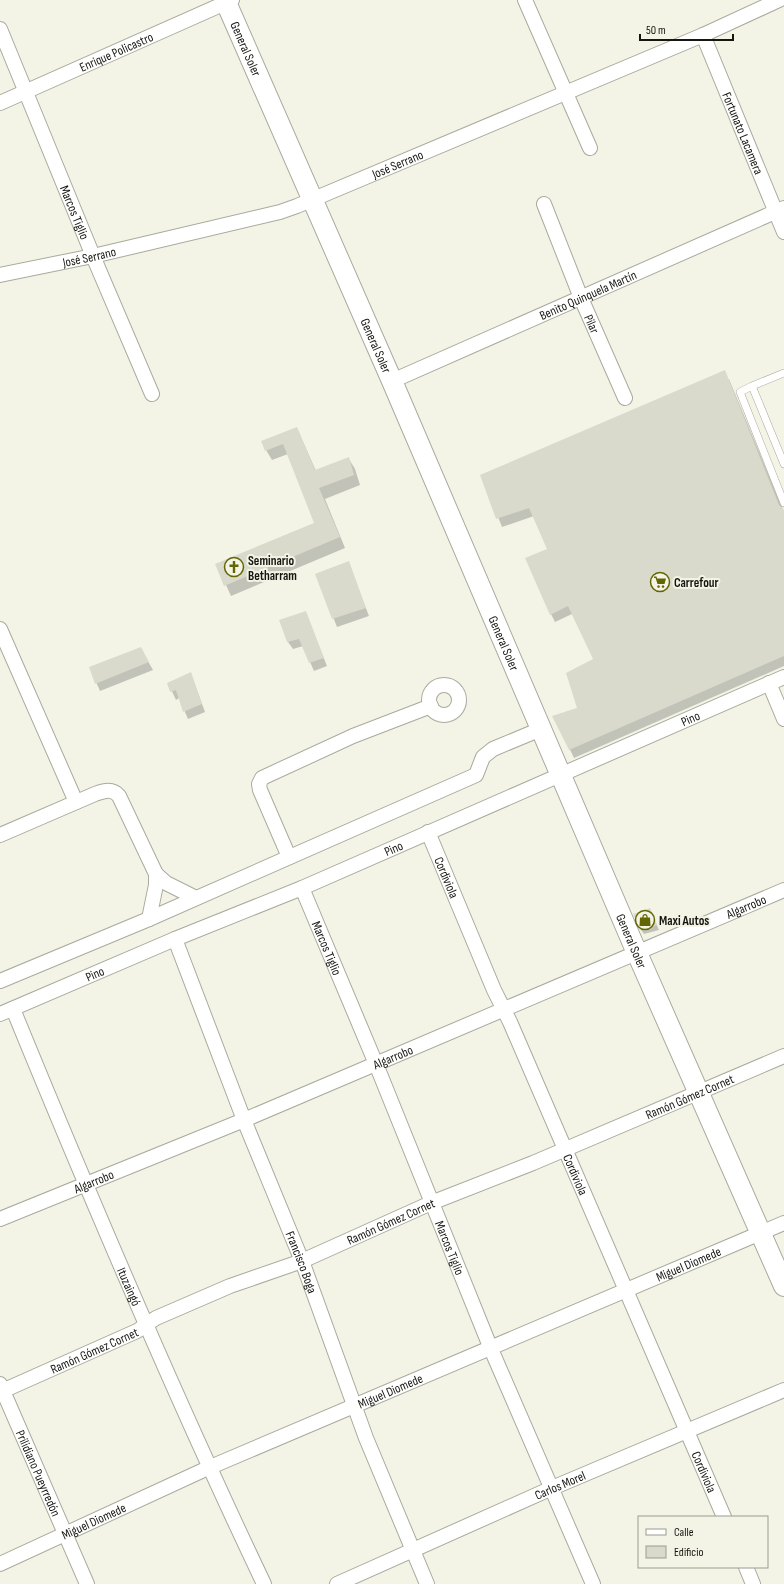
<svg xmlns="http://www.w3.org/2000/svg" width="784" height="1584" viewBox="0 0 784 1584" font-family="'Sofia Sans Condensed',sans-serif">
<rect width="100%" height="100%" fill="#f3f4e6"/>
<path fill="#0003" d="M 729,379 L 784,512 L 784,666 L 574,758 L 554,716 L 579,708 L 594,659 L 572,614 L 555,622 L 551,614 L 549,549 L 534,516 L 502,527 L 482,476 Z
M 297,428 L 316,471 L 349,459 L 355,469 L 360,485 L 325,499 L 345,548 L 231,596 L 217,565 L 315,523 L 288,454 L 272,460 L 266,450 Z
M 348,562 L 369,616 L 337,627 L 316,574 Z
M 305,612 L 327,666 L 314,671 L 303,646 L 293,649 L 288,642 Z
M 145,656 L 153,670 L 100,691 L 90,668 Z
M 191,674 L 205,712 L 188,719 L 179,698 L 176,700 L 168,683 Z
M 650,909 L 659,930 L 644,934 L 641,930 Z"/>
<path fill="#d9dacc" d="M 725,370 L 779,505 L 784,510 L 784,656 L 569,750 L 552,716 L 577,708 L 566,673 L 593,659 L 568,606 L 550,615 L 525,558 L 547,549 L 529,508 L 496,519 L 480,475 Z
M 297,427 L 315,470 L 349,457 L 354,475 L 319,488 L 340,537 L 224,586 L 215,564 L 314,523 L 283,444 L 265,451 L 261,441 Z
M 349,561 L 366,608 L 332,619 L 315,574 Z
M 306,611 L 324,658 L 309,663 L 299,639 L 287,642 L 279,620 Z
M 141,647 L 149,662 L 95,684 L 89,667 Z
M 191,672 L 202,704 L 183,712 L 176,690 L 170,692 L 167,683 Z
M 650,908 L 657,925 L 640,930 L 633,914 Z"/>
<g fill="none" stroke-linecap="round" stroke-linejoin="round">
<defs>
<path id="lane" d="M 784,373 L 752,386 L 784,464
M 752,386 L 740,392 L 784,503"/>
<g id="street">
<path d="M 525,0 L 590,148"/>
<path id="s1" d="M 0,29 L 93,256 L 152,394"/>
<path id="s2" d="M 703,35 L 784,232"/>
<path id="s3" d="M 0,103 L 232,0"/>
<path id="s4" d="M 544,204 L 581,298 L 625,398"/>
<path id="s5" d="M 0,275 L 93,256 L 280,212 L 297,206 L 703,35 L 779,0"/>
<path id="s6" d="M 392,381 L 784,208"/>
<path d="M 0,629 L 76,802"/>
<path d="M 769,683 L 784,719"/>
<circle cx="444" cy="700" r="15"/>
<path id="s7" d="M 428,832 L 494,990 L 510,1022 L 724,1517"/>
<path d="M 0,835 L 95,794 C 104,791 112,788 119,796 L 156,874"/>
<path d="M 289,857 L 260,790 L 259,784 L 262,778 L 353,736 L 431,706"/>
<path id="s8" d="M 302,888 L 376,1064 L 491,1349 L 593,1584"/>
<path d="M 149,919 L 156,885 L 156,874 L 166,883 L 196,898"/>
<path id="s9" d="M 175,939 L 244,1120 L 302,1261 L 366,1438 L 427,1584"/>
<path d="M 0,981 L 149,919 L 476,775 L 483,757 L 493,749 L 541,729"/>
<path id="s10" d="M 13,1009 C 92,1202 174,1395 264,1584"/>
<path id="s11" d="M 0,1014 L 175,939 L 302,888 L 784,677"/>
<path id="s12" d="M 0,1219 L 244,1120 L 784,890"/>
<path id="s13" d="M 0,1384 L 87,1584"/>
<path id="s14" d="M 0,1392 L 137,1331 L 156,1318 L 230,1286 L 302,1261 L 431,1203 L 533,1163 L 784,1056"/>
<path id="s15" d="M 0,1564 L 208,1468 L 784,1223"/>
<path d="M 746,1567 L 753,1584"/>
<path id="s16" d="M 337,1584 L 552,1488 L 784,1390"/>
</g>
<g id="secondary">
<path id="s17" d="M 225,0 L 392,381 L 637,953 L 784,1286"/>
</g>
</defs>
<use href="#lane" stroke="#a9aa9d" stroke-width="8"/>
<use href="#street" stroke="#a9aa9d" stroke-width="16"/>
<use href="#secondary" stroke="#a9aa9d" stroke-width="22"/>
<use href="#lane" stroke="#fff" stroke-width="7"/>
<use href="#street" stroke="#fff" stroke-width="14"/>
<use href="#secondary" stroke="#fff" stroke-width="20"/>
</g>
<defs>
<symbol id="church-ring" viewBox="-11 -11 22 22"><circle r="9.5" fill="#f3f4e6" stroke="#636602" stroke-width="1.5"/><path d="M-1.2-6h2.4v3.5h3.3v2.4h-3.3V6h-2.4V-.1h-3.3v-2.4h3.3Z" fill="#636602"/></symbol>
<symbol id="supermarket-ring" viewBox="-11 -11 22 22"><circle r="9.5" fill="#f3f4e6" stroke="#636602" stroke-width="1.5"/><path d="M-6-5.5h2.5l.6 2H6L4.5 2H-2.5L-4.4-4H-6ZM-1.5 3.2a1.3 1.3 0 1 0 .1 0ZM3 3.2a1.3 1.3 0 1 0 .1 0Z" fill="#636602"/></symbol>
<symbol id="shop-ring" viewBox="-11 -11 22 22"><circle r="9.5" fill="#f3f4e6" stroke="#636602" stroke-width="1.5"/><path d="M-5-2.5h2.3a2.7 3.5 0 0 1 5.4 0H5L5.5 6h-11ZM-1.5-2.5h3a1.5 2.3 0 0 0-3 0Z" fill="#636602"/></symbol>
</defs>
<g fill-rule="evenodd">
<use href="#church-ring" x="223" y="556" width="22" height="22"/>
<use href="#supermarket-ring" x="649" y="571" width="22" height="22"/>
<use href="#shop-ring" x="634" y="909" width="22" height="22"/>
</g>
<g text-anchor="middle" stroke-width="4" stroke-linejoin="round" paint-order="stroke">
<g font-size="13" fill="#161611" stroke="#f3f4e6">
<text dy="5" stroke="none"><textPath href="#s17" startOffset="53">General Soler</textPath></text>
<text dy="5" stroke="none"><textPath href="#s3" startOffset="127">Enrique Policastro</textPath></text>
<text dy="5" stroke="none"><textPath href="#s2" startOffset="106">Fortunato Lacamera</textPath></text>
<text dy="5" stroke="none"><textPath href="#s5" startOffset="414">José Serrano</textPath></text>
<text dy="5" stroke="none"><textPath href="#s1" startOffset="198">Marcos Tiglio</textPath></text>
<text dy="5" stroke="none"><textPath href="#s5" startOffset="91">José Serrano</textPath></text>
<text dy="5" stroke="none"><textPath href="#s6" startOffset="214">Benito Quinquela Martín</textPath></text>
<text dy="5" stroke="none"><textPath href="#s4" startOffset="129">Pilar</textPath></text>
<text dy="5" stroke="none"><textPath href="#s17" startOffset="377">General Soler</textPath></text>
<text dy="5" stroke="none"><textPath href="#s17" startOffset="701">General Soler</textPath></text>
<text dy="5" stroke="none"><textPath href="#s11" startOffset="751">Pino</textPath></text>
<text dy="5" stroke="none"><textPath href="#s11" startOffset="427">Pino</textPath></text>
<text dy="5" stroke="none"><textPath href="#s7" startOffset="49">Cordiviola</textPath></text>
<text dy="5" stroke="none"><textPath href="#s12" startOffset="809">Algarrobo</textPath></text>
<text dy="5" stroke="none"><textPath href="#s17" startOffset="1025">General Soler</textPath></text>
<text dy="5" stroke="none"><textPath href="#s8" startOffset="65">Marcos Tiglio</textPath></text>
<text dy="5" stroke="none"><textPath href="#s11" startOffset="103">Pino</textPath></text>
<text dy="5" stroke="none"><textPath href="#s12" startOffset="425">Algarrobo</textPath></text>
<text dy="5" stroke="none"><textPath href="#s14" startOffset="751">Ramón Gómez Cornet</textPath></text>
<text dy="5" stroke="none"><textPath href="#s7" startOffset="373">Cordiviola</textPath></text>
<text dy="5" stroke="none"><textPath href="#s12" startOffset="101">Algarrobo</textPath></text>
<text dy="5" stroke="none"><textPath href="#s14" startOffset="427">Ramón Gómez Cornet</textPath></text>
<text dy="5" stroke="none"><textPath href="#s8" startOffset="389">Marcos Tiglio</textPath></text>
<text dy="5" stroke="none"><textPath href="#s9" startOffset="347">Francisco Boga</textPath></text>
<text dy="5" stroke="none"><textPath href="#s15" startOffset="751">Miguel Diomede</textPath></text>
<text dy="5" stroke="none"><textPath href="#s10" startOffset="301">Ituzaingó</textPath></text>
<text dy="5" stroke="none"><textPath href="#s14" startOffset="103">Ramón Gómez Cornet</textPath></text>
<text dy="5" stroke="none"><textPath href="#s15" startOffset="427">Miguel Diomede</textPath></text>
<text dy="5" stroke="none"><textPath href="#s7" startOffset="697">Cordiviola</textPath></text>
<text dy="5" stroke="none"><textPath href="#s13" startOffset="97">Prilidiano Pueyrredón</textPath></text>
<text dy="5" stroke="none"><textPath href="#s16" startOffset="244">Carlos Morel</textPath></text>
<text dy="5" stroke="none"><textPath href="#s15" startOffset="103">Miguel Diomede</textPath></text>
</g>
<g font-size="13" font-weight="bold" fill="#161611" stroke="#f3f4e6" text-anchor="start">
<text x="248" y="565">Seminario<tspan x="248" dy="15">Betharram</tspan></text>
<text x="674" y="587">Carrefour</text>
<text x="659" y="925">Maxi Autos</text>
</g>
</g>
<rect x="638" y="1516" width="130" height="52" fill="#f3f4e6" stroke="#9b9b91"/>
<rect x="646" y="1529" width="20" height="6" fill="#ffffff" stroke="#9b9b91"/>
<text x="674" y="1536" font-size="12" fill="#161611">Calle</text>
<rect x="646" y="1546" width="20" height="12" fill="#d9dacc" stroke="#9b9b91"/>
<text x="674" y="1556" font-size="12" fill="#161611">Edificio</text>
<path d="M640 34v6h93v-6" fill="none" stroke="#161611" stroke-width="2"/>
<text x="646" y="34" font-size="12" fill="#161611" stroke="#f3f4e6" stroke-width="3" paint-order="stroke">50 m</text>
</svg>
